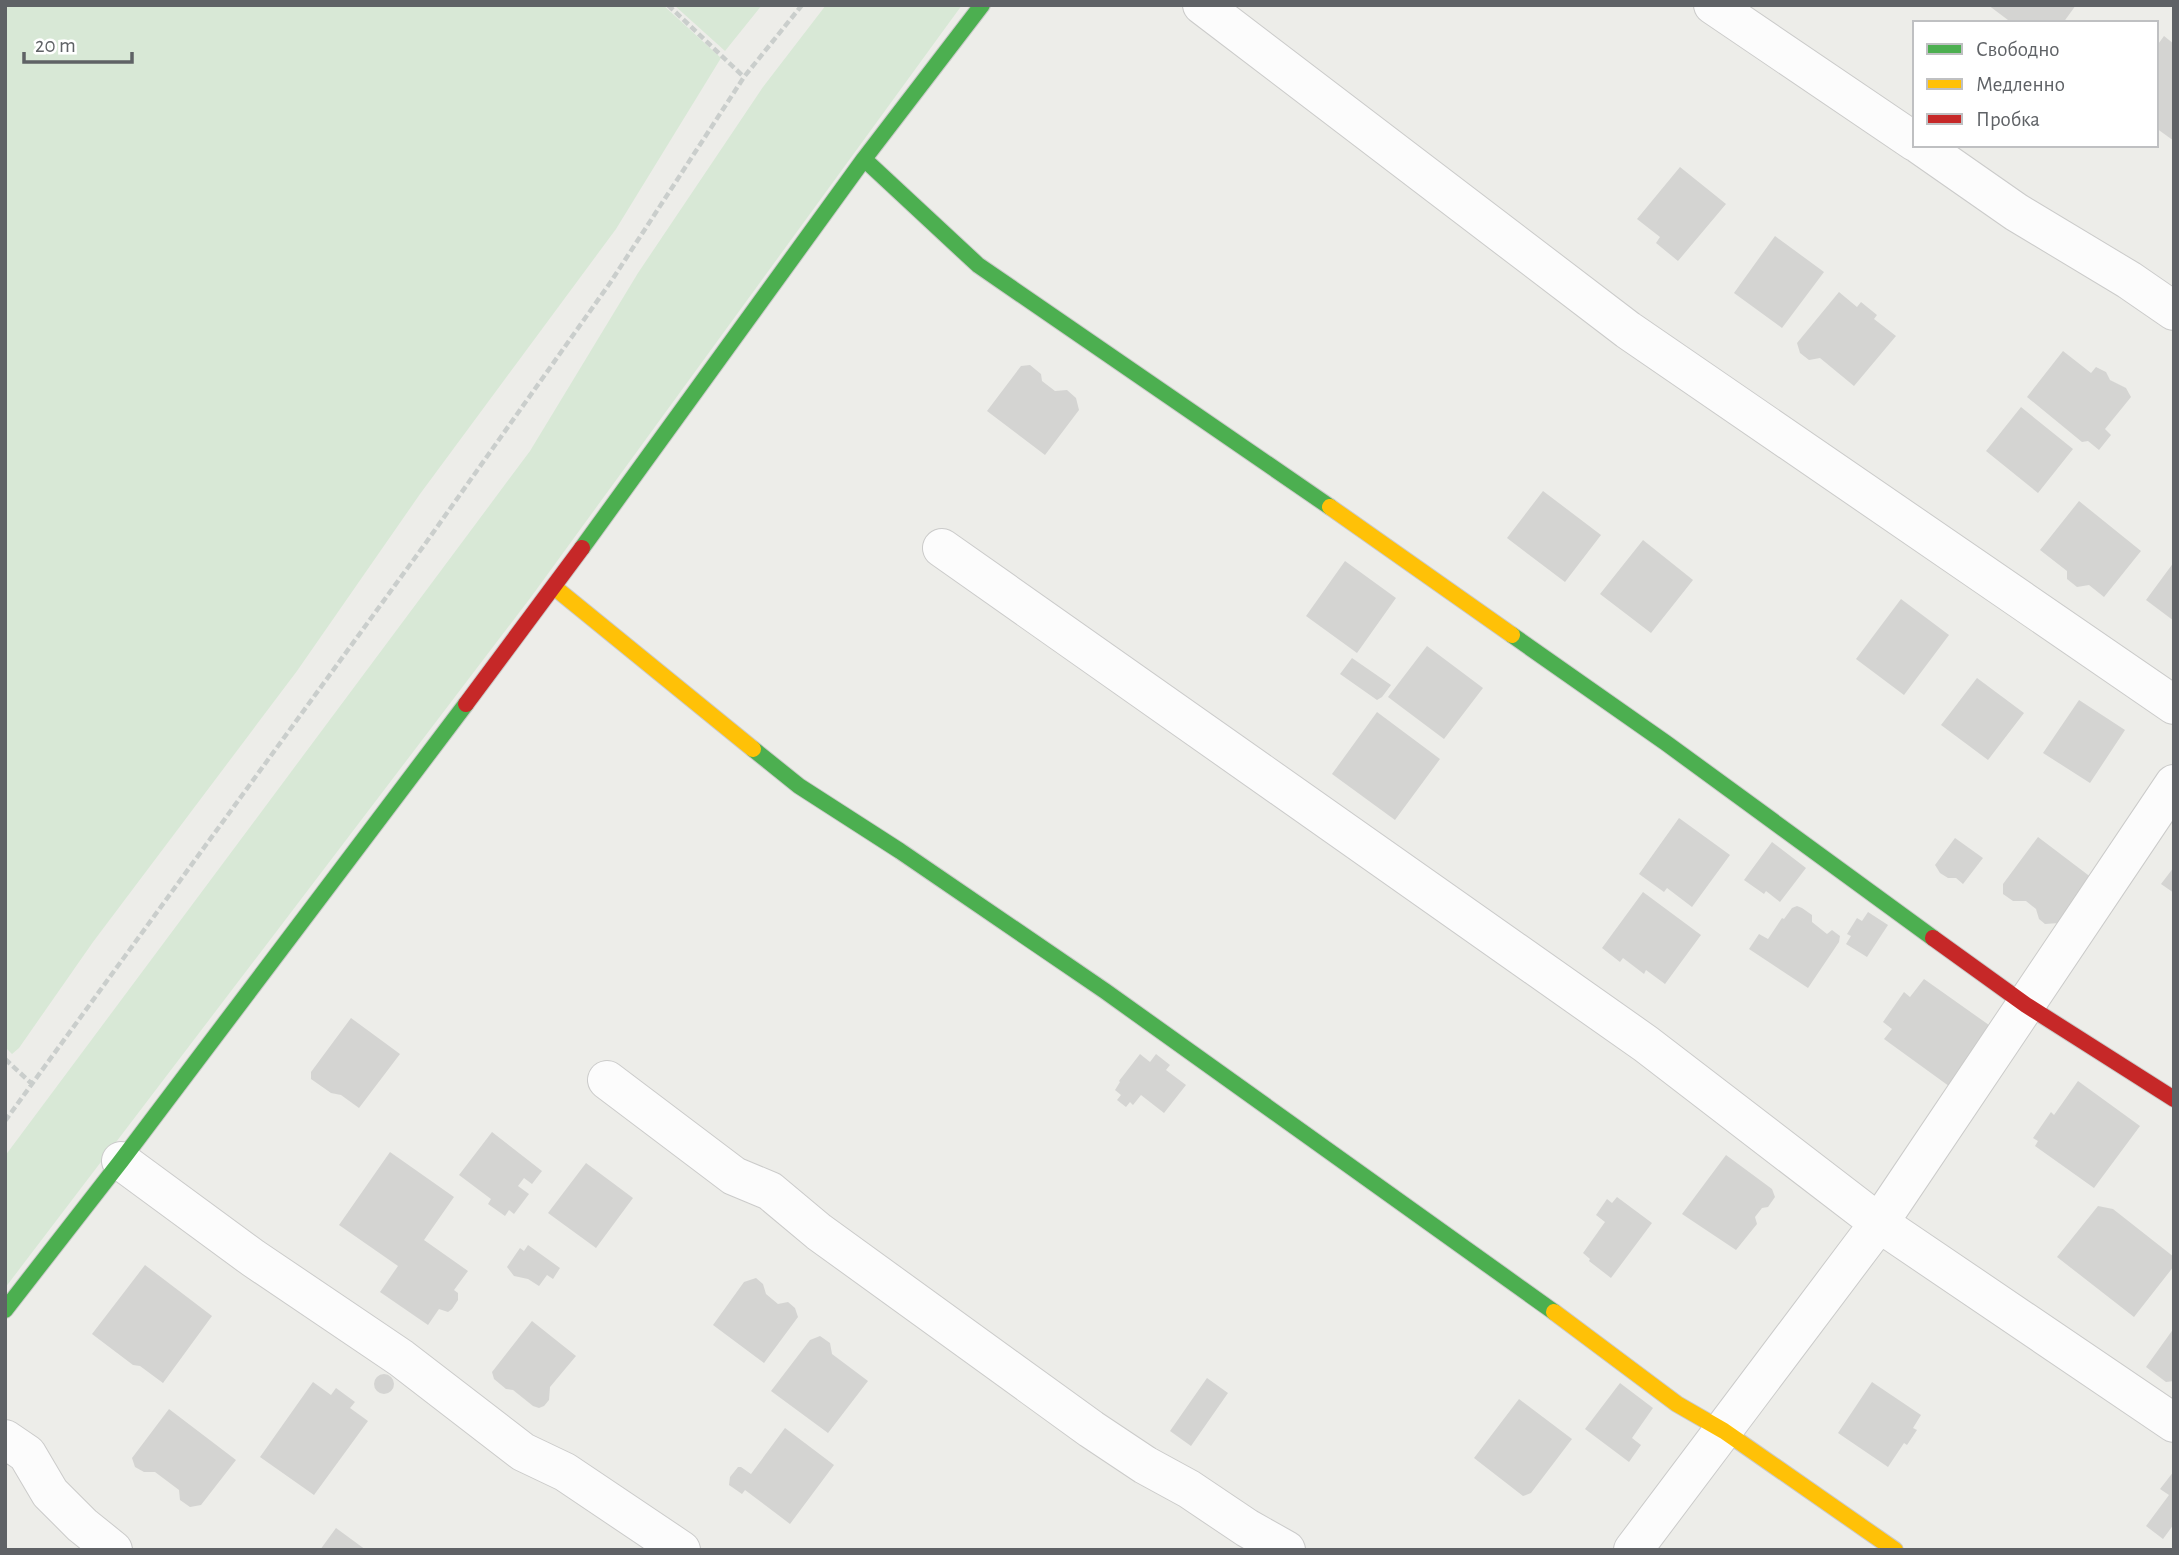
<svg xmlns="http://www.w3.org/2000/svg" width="2179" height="1555" viewBox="0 0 2179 1555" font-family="'Alegreya Sans',sans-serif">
<rect width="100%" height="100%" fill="#edede9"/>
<path fill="#d8e8d6" d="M 5,5 L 663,5 L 721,58 L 616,229 L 420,494 L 297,671 L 93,942 L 19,1048 L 12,1054 L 5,1047 Z
M 674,5 L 762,5 L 725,51 Z
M 826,5 L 962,5 L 531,597 L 5,1288 L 5,1156 L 530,451 L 638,273 L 763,87 Z"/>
<path fill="#d4d4d2" d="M 1988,5 L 2076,5 L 2063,23 L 2012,23 Z
M 2164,36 L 2174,44 L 2174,141 L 2156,128 L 2156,47 Z
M 1680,167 L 1726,204 L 1678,261 L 1656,243 L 1660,237 L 1637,219 Z
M 1775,236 L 1824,272 L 1782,328 L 1734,293 Z
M 1839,292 L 1857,307 L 1861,302 L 1877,315 L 1874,319 L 1896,336 L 1854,386 L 1820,358 L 1809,360 L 1800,353 L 1797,343 Z
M 2063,351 L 2091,373 L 2096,367 L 2106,372 L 2110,380 L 2126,388 L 2131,397 L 2105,429 L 2111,435 L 2099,450 L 2088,441 L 2082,442 L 2027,397 Z
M 1030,365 L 1041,374 L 1042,381 L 1055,391 L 1067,390 L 1076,398 L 1079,410 L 1045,455 L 987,411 L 1021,366 Z
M 2021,407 L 2073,449 L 2038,493 L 1986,451 Z
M 1543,491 L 1601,535 L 1565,582 L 1507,538 Z
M 2079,501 L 2141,551 L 2104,597 L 2089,585 L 2077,587 L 2067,579 L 2067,571 L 2040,550 Z
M 1643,540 L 1693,580 L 1651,633 L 1600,594 Z
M 1345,561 L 1396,598 L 1357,653 L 1306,616 Z
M 2174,562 L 2174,621 L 2146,600 Z
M 1901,599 L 1949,635 L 1904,695 L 1856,659 Z
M 1427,646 L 1483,688 L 1444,739 L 1388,697 Z
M 1352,658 L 1391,685 L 1382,697 L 1377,700 L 1340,674 Z
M 1977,678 L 2024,713 L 1988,760 L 1941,725 Z
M 2079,700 L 2125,730 L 2090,783 L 2043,753 Z
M 1377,712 L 1440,759 L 1395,820 L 1332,774 Z
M 1679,818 L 1730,855 L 1692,907 L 1667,888 L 1664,892 L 1639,874 Z
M 2038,837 L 2092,878 L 2059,923 L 2045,924 L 2039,919 L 2036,909 L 2026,901 L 2013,901 L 2003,894 L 2003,884 Z
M 1955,838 L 1983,858 L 1963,884 L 1956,878 L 1948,878 L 1940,873 L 1935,865 Z
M 1772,842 L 1806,868 L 1780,902 L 1766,891 L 1764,894 L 1744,880 Z
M 2174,867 L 2174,893 L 2161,884 Z
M 1643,892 L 1701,935 L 1665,984 L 1646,970 L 1644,974 L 1623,958 L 1620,962 L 1602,948 Z
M 1797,906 L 1802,908 L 1812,915 L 1812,922 L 1827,934 L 1832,930 L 1840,936 L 1839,942 L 1808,988 L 1749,949 L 1759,934 L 1768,939 L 1782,918 L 1784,919 L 1792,908 Z
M 1868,912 L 1888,925 L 1867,957 L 1846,944 L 1851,936 L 1847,934 L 1857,918 L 1862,921 Z
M 1924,979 L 1996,1030 L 1953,1089 L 1884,1039 L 1892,1029 L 1883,1022 L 1904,992 L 1910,997 Z
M 351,1018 L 400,1054 L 359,1108 L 341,1095 L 331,1093 L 311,1079 L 311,1072 Z
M 1140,1054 L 1150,1062 L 1156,1054 L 1170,1065 L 1166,1070 L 1186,1085 L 1164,1113 L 1141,1095 L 1133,1105 L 1130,1102 L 1126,1107 L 1117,1100 L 1121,1095 L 1115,1090 L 1120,1082 L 1119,1081 Z
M 2078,1081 L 2140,1126 L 2094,1188 L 2035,1146 L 2038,1141 L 2033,1138 L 2051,1112 L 2054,1115 Z
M 492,1132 L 542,1171 L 532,1184 L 524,1178 L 518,1186 L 529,1194 L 514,1214 L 509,1210 L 505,1216 L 488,1204 L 491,1199 L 459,1175 Z
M 390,1152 L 454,1197 L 424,1240 L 468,1271 L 454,1290 L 458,1293 L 458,1300 L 452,1309 L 448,1312 L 439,1309 L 428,1325 L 380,1292 L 398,1266 L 339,1225 Z
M 1726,1155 L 1772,1189 L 1775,1197 L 1768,1207 L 1762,1208 L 1755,1217 L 1757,1224 L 1736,1250 L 1682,1214 Z
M 586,1163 L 633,1198 L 596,1248 L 548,1213 Z
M 1617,1197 L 1652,1223 L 1611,1278 L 1589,1261 L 1590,1259 L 1583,1253 L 1605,1222 L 1596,1215 L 1607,1199 L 1612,1203 Z
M 2098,1206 L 2113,1209 L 2174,1257 L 2174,1266 L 2134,1317 L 2057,1257 Z
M 528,1245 L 560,1268 L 553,1279 L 547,1275 L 539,1286 L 528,1279 L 514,1276 L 507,1267 L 520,1248 L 524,1251 Z
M 145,1265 L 212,1316 L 163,1383 L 140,1366 L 133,1365 L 92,1334 Z
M 756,1278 L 763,1284 L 766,1294 L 778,1304 L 788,1302 L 795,1308 L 798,1317 L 764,1363 L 713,1325 L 744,1282 Z
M 532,1321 L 576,1356 L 550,1387 L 549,1400 L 544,1406 L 539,1408 L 533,1406 L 513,1390 L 506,1389 L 494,1379 L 492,1372 Z
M 2174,1328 L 2174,1381 L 2166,1382 L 2146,1367 Z
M 820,1336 L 830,1343 L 832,1354 L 868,1381 L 828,1433 L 771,1391 L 810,1340 Z
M374 1384a10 10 0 1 1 20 0a10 10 0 1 1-20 0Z
M 1207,1378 L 1228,1393 L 1191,1446 L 1170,1431 Z
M 313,1382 L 331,1395 L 336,1388 L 355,1402 L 350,1408 L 368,1421 L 314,1495 L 260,1457 Z
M 1872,1382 L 1921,1415 L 1913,1428 L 1917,1430 L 1907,1445 L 1904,1443 L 1888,1467 L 1838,1433 Z
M 1620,1383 L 1653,1408 L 1632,1438 L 1641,1445 L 1629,1462 L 1585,1429 Z
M 1519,1399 L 1572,1439 L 1531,1493 L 1523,1496 L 1474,1458 Z
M 169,1409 L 236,1460 L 201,1505 L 190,1507 L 180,1500 L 179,1490 L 155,1472 L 144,1472 L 135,1467 L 132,1458 Z
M 785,1428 L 834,1465 L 790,1524 L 745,1490 L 742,1494 L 729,1485 L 730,1477 L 738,1467 L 741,1467 L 751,1474 Z
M 2174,1471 L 2174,1524 L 2163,1539 L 2146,1526 L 2169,1495 L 2160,1489 Z
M 336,1528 L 366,1550 L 320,1550 Z"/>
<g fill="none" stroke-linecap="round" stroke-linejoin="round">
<defs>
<path id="street" d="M 1202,5 L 1628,330 L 2174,705
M 1713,5 L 1915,142
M 1920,145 L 2016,212 L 2129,280 L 2174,311
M 942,548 L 1646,1044 L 1879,1223 L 2174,1423
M 607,1080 L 734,1176 L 770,1191 L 819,1232 L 1091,1429 L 1145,1465 L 1189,1489 L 1247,1528 L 1286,1550
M 121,1161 L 253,1258 L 401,1358 L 523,1452 L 565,1472 L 681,1550
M 5,1439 L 27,1454 L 50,1493 L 82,1525 L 113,1550
M 1633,1550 L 1879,1223 L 2174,784"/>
<path id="fast" d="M 864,159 L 978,265 L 1330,507
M 582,548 L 864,159 L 982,5
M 1512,635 L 1666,743 L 1933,938
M 753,749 L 799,786 L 900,851 L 1105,991 L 1554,1312
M 5,1310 L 121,1161 L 466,704"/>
<path id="slow" d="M 1330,507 L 1512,635
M 554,587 L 753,749
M 1554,1312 L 1677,1404 L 1724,1431 L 1895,1550"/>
<path id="jam" d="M 466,704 L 582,548
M 1933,938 L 2026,1005 L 2174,1099"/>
</defs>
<use href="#street" stroke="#cbcbca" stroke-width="40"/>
<use href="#fast" stroke="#cbcbca" stroke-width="18"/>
<use href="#slow" stroke="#cbcbca" stroke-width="18"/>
<use href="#jam" stroke="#cbcbca" stroke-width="18"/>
<path stroke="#cacecc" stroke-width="4.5" stroke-dasharray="7 3.5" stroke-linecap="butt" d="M 668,5 L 744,77
M 5,1059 L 32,1084
M 5,1121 L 425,544 L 610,283 L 744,77 L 802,5"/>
<use href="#street" stroke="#fcfcfc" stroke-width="38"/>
<use href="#fast" stroke="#4caf50" stroke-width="16"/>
<use href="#slow" stroke="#ffc107" stroke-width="16"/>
<use href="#jam" stroke="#c62828" stroke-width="16"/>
</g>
<rect width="2179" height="1555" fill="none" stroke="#5f6266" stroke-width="14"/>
<rect x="1913" y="21" width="245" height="126" fill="#ffffff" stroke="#bfc0c2" stroke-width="2"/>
<rect x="1927" y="44" width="35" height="10" fill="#4caf50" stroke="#bfc0c2" stroke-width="2"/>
<text x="1976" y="56" font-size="21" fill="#5f6266">Свободно</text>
<rect x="1927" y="79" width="35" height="10" fill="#ffc107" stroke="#bfc0c2" stroke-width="2"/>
<text x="1976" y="91" font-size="21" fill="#5f6266">Медленно</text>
<rect x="1927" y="114" width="35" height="10" fill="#c62828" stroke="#bfc0c2" stroke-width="2"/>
<text x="1976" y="126" font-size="21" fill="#5f6266">Пробка</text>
<path d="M24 52v10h108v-10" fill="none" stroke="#5f6266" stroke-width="3.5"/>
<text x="35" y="52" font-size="21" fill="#5f6266" stroke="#ffffff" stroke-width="5" paint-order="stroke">20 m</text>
</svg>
